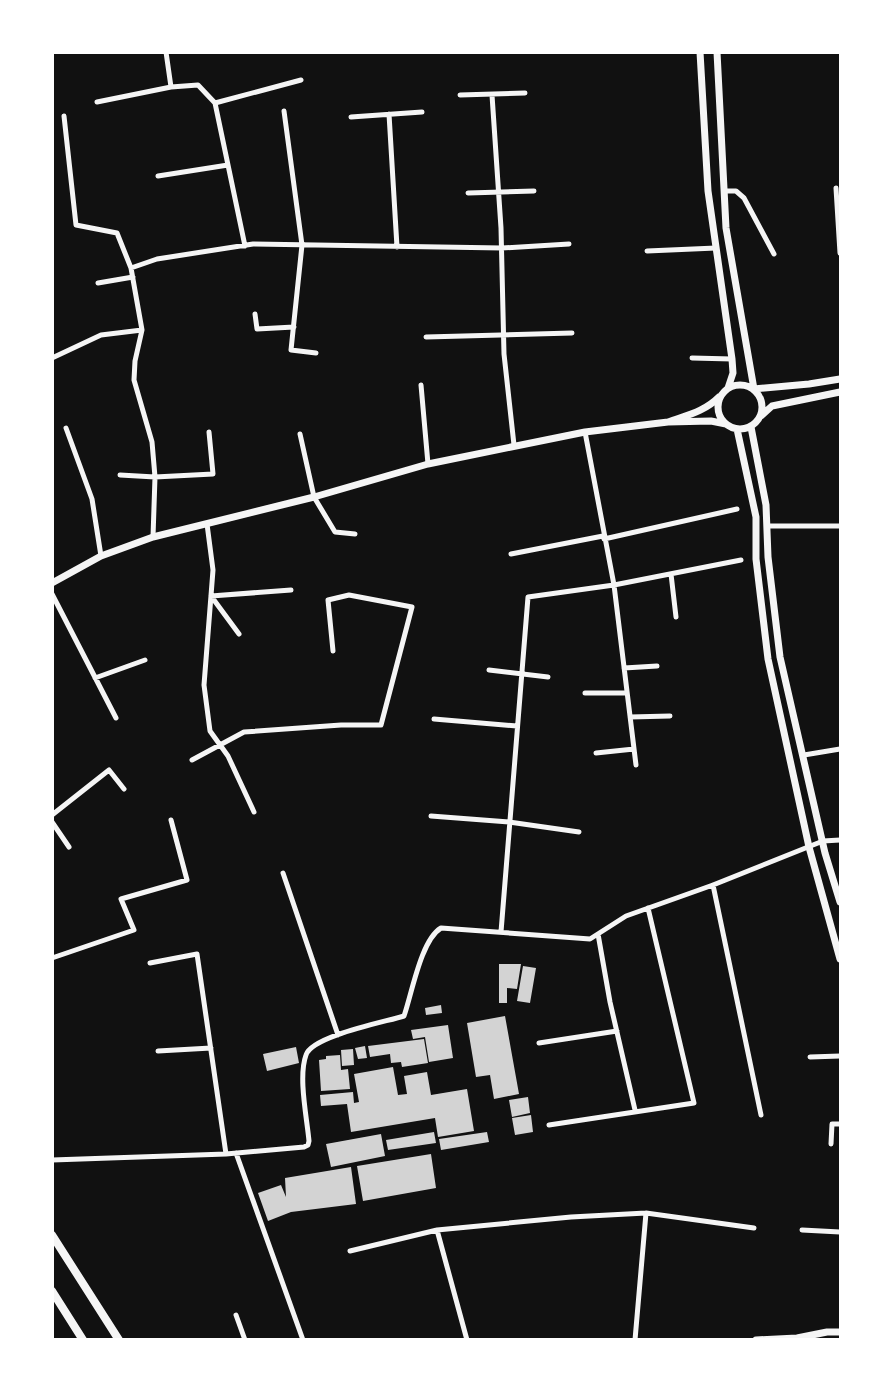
<svg xmlns="http://www.w3.org/2000/svg" width="893" height="1392" viewBox="0 0 893 1392" font-family="'Fira Sans Condensed',sans-serif">
<rect width="100%" height="100%" fill="#111"/>
<path fill="#d3d3d3" d="M 499,964 L 521,964 L 517,989 L 507,988 L 507,1003 L 499,1003 Z
M 523,966 L 536,968 L 530,1003 L 517,1001 Z
M 441,1005 L 442,1013 L 426,1015 L 425,1008 Z
M 505,1016 L 519,1094 L 494,1099 L 490,1075 L 476,1077 L 467,1023 Z
M 448,1025 L 453,1058 L 429,1062 L 425,1037 L 413,1039 L 411,1030 Z
M 424,1039 L 428,1063 L 402,1067 L 401,1062 L 391,1063 L 390,1054 L 370,1057 L 368,1046 Z
M 365,1046 L 367,1058 L 358,1059 L 355,1048 Z
M 296,1047 L 299,1063 L 267,1071 L 263,1054 Z
M 353,1049 L 354,1065 L 342,1066 L 341,1050 Z
M 340,1055 L 341,1070 L 348,1069 L 350,1089 L 321,1091 L 319,1060 L 326,1059 L 326,1056 Z
M 393,1067 L 398,1095 L 407,1094 L 404,1076 L 427,1072 L 431,1095 L 467,1089 L 474,1131 L 438,1137 L 435,1118 L 351,1132 L 347,1104 L 321,1106 L 320,1095 L 353,1092 L 354,1103 L 359,1102 L 354,1074 Z
M 528,1097 L 530,1113 L 512,1117 L 509,1100 Z
M 531,1115 L 533,1132 L 515,1135 L 512,1118 Z
M 434,1132 L 436,1143 L 388,1150 L 386,1140 Z
M 487,1132 L 489,1142 L 441,1150 L 439,1139 Z
M 381,1134 L 385,1156 L 331,1167 L 326,1144 Z
M 431,1154 L 436,1188 L 363,1201 L 357,1166 Z
M 351,1167 L 356,1204 L 291,1212 L 268,1221 L 258,1193 L 281,1185 L 286,1197 L 285,1178 Z"/>
<g fill="none" stroke-linecap="round" stroke-linejoin="round">
<path stroke="#f5f5f5" stroke-width="5" d="M 166,52 L 171,87
M 460,95 L 525,93
M 492,95 L 501,228 L 504,354 L 514,445
M 97,102 L 171,87 L 198,85 L 215,103 L 245,246
M 215,103 L 301,80
M 284,111 L 302,245 L 291,350 L 316,353
M 389,114 L 397,247
M 64,116 L 76,225 L 117,233 L 131,268 L 142,330 L 135,361 L 134,380 L 152,442 L 155,477 L 153,537
M 351,117 L 422,112
M 158,176 L 228,165
M 836,188 L 840,253
M 725,191 L 736,191 L 744,198 L 774,254
M 468,193 L 534,191
M 647,251 L 716,248
M 131,268 L 157,259 L 253,244 L 502,248 L 569,244
M 98,283 L 133,277
M 255,314 L 257,329 L 294,327
M 426,337 L 572,333
M 52,358 L 101,335 L 142,330
M 692,358 L 732,359
M 421,385 L 428,464
M 66,428 L 92,499 L 101,556
M 585,432 L 614,585 L 636,765
M 300,434 L 314,497 L 335,532 L 355,534
M 120,475 L 155,477 L 213,474 L 209,432
M 207,524 L 213,570 L 204,685 L 210,731 L 228,756 L 254,812
M 768,526 L 840,526
M 604,539 L 737,509
M 511,554 L 603,536
M 671,574 L 676,617
M 52,594 L 116,718
M 239,634 L 211,596 L 291,590
M 624,668 L 657,666
M 489,670 L 548,677
M 95,678 L 145,660
M 585,693 L 627,693
M 630,717 L 670,716
M 434,719 L 517,726
M 596,753 L 634,749
M 804,755 L 840,749
M 192,760 L 244,732 L 341,725 L 381,725 L 412,607 L 349,595 L 328,600 L 333,651
M 52,815 L 109,770 L 124,789
M 431,816 L 509,822 L 579,832
M 52,822 L 69,847
M 283,873 L 338,1035
M 713,885 L 761,1115
M 501,932 L 528,597 L 614,585 L 741,560
M 598,934 L 610,1002 L 635,1110
M 52,958 L 134,930 L 121,899 L 187,880 L 171,820
M 150,963 L 197,954 L 226,1154
M 539,1043 L 617,1031
M 158,1051 L 211,1048
M 810,1057 L 840,1056
M 549,1125 L 694,1103 L 648,908
M 831,1144 L 832,1124 L 840,1124
M 236,1153 L 303,1340
M 52,1160 L 226,1154 L 304,1147 L 308,1145 L 309,1141 C 307,1118 298,1077 306,1055 C 312,1036 385,1022 404,1016 C 412,993 421,940 441,928 L 590,939 L 626,916 L 713,885 L 823,841 L 840,840
M 437,1230 L 467,1340
M 802,1230 L 840,1232
M 350,1251 L 437,1230 L 571,1217 L 646,1213 L 754,1228
M 236,1315 L 245,1340
M 635,1340 L 646,1213"/>
<path stroke="#f5f5f5" stroke-width="7" d="M 700,52 L 708,191 L 732,359 L 733,373 L 728,388
M 717,52 L 726,228 L 754,389 L 809,384 L 840,379
M718 407a22 22 0 1 1 44 0a22 22 0 1 1-44 0Z
M 719,397 C 704,412 687,415 668,422 L 711,421 L 726,424
M 761,416 L 772,406 L 840,392
M 751,427 L 766,505 L 768,557 L 780,657 L 825,853 L 840,902
M 737,429 L 756,517 L 756,559 L 768,659 L 809,847 L 840,959
M 52,583 L 101,556 L 153,537 L 314,497 L 428,464 L 585,432 L 668,422
M 756,1340 L 797,1338 L 827,1332 L 840,1332"/>
<path stroke="#f5f5f5" stroke-width="8" d="M 52,1235 L 119,1340
M 52,1291 L 83,1340"/>
</g>
<rect width="893" height="1392" fill="none" stroke="#ffffff" stroke-width="108"/>
</svg>
